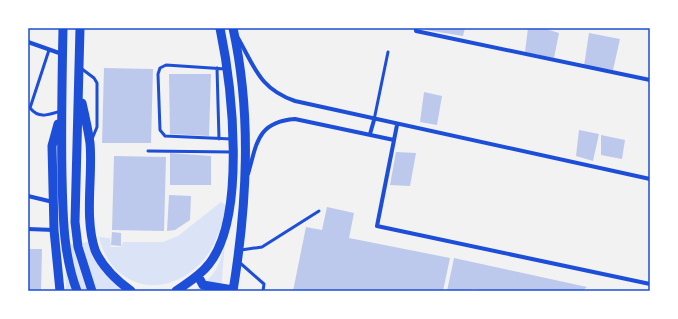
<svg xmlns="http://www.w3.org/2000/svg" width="678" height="319" viewBox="0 0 678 319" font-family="'Asap Condensed',sans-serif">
<rect width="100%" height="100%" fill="#f2f2f2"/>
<path fill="#dbe4f7" d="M 221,202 L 228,207 C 221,226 215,249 200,264 C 163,301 111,288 99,237 L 110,238 L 111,247 L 121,247 L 123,242 L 163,242 L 178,236 Z
M 88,242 L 103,272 L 123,291 L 66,291 L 65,244 Z
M 225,242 L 221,291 L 192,291 C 213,281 221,264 225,242 Z"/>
<path fill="#bdc9ec" d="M 426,28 L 465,28 L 463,36 L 426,30 Z
M 528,28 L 543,28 L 559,33 L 554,58 L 525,52 Z
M 589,33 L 620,39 L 613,70 L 584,66 Z
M 104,68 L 153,69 L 151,143 L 102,143 Z
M 169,74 L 211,74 L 209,136 L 170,134 Z
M 424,92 L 442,96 L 437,125 L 420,122 Z
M 579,130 L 599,134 L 593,161 L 576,156 Z
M 601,135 L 625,140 L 622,159 L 601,155 Z
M 396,152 L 416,153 L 410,186 L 390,185 Z
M 170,153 L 211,156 L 211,185 L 170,185 Z
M 114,156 L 166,157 L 164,231 L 112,230 Z
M 169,195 L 191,196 L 190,220 L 175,230 L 167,231 Z
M 327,207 L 354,213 L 349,238 L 450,258 L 443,291 L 293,291 L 306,227 L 322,230 Z
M 112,232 L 121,233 L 121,246 L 111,245 Z
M 28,249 L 42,249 L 41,291 L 28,291 Z
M 454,258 L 587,287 L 582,291 L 485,291 L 472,289 L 469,291 L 447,291 Z"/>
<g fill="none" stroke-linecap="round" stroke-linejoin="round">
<path stroke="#1d4ed8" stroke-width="3" d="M 49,50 L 30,108 C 39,119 48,115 61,111
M 217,68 L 219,139
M 82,69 L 94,78 L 97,83 L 97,127 L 92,139
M 226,69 L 166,65 L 160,68 L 158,74 L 160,130 L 165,136 L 232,139
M 374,120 L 388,52
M 148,151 L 232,152
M 241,250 L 262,247 L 319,211
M 239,262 L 264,284 L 263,291
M 28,289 L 28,291"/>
<path stroke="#1d4ed8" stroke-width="4" d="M 416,28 L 416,31 L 650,80
M 238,38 C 255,68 260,89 295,101 L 650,179
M 28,42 L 62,54
M 397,125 L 377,226 L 650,284
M 370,134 L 374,120
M 248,174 C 257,143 257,122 295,119 L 394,140
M 28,196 L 53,202
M 28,229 L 54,230"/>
<path stroke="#1d4ed8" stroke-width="9" d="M 63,28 C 62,78 61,127 62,177 C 63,216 63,254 77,291
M 80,28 L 75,222 L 78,247 L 92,291
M 82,103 C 85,116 88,129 90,143 C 93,176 84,217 95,250 C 102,267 116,280 131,291
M 58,124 L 52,146 L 54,230 L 60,291
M 198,276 L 203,285 L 233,290
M 176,291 C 187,283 200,276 209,264 C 247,216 232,86 220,28
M 233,291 C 247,204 252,115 233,28"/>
</g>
<rect width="678" height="319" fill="none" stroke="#ffffff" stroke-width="58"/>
<rect x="29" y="29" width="620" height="261" fill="none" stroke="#1d4ed8" stroke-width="1.5"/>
</svg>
